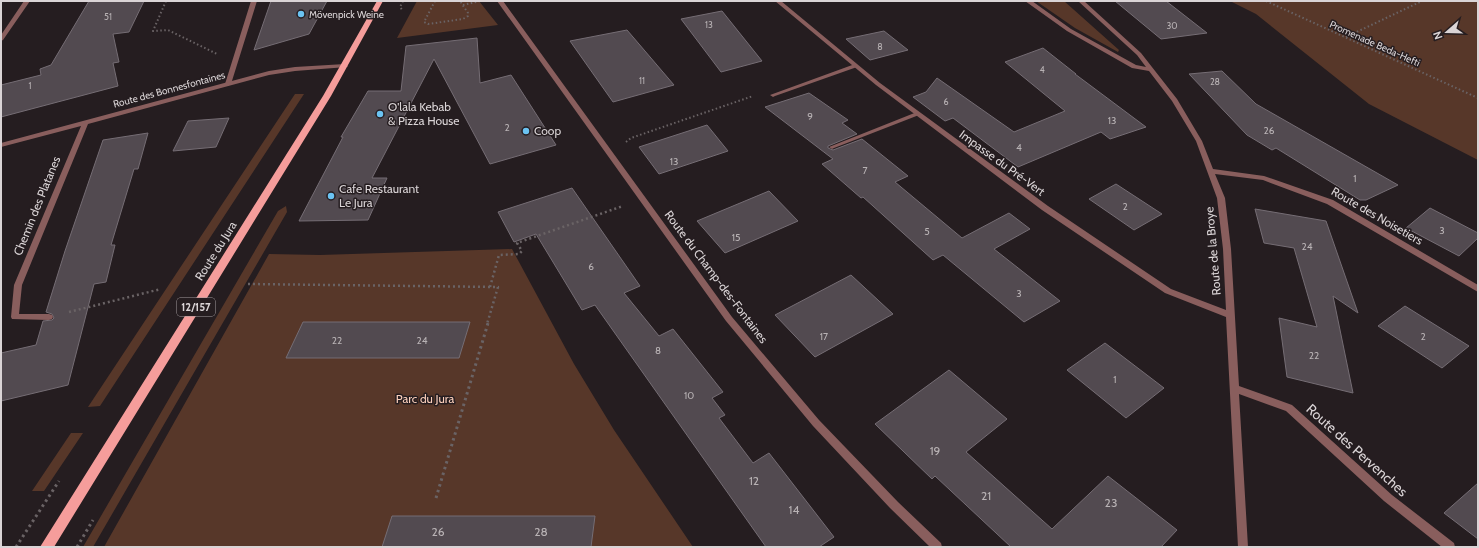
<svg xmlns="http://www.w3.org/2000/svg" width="1479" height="548" viewBox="0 0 1479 548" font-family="Cabin,sans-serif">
<rect width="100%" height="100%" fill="#251d20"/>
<path fill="#573729" d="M 417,1 L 479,1 L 498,25 L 397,38 Z
M 1036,1 L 1064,1 L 1119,50 L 1118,52 L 1075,28 Z
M 1230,1 L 1478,1 L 1478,160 L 1369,104 L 1256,14 Z
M 295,94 L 304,94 L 100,406 L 88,407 Z
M 286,206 L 287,212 L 93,547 L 83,547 L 278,211 Z
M 512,249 L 574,364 L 614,430 L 693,547 L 104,547 L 269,254 L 320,255 Z
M 71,433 L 83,433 L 44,491 L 32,491 Z"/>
<path fill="#524a50" stroke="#756d74" d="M 89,1 L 144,1 L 129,32 L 113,34 L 119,62 L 113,63 L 118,86 L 1,117 L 1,85 L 41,75 L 40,69 L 51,65 Z
M 271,1 L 327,1 L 309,34 L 254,50 Z
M 1115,1 L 1166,1 L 1207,33 L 1161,39 Z
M 722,11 L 762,61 L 721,72 L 681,19 Z
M 627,30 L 674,85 L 613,102 L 570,41 Z
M 884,31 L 908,50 L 870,60 L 846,39 Z
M 477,38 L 480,83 L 511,75 L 556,145 L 490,164 L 434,59 L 372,178 L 387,178 L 368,220 L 299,221 L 343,137 L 341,137 L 368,91 L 401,91 L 406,46 Z
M 1043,48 L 1076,74 L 1075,74 L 1146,127 L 1110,139 L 1101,132 L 1018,167 L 953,118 L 945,121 L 913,97 L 926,92 L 937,78 L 1014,132 L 1065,111 L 1005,62 Z
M 1222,71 L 1256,104 L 1398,185 L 1366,200 L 1360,200 L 1276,148 L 1272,150 L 1247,135 L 1189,74 Z
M 809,93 L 848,120 L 842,123 L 857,134 L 828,146 L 828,148 L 833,150 L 862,139 L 908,176 L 895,182 L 962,238 L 1009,213 L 1030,229 L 994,249 L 1060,301 L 1024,322 L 943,255 L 933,260 L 863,197 L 861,198 L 822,164 L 833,159 L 765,107 Z
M 229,118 L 216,147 L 173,151 L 188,121 Z
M 707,125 L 728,151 L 659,174 L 639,147 Z
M 148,133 L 138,169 L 134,169 L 111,245 L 115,245 L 106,282 L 94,284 L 68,385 L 1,401 L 1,353 L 36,345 L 43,321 L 52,320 L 54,318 L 52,314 L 46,312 L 65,251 L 103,140 Z
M 1116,184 L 1162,214 L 1134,230 L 1089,199 Z
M 572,188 L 640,286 L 624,293 L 659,336 L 673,329 L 723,392 L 712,398 L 725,415 L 719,418 L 753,463 L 769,453 L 834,537 L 819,547 L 766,547 L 595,305 L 582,310 L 536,234 L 514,242 L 498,212 Z
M 769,191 L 798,221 L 725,253 L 697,221 Z
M 1430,208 L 1478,233 L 1478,238 L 1459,256 L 1406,228 Z
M 1255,209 L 1326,221 L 1358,313 L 1333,296 L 1353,393 L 1287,377 L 1279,318 L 1317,327 L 1294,248 L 1264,243 Z
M 851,275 L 893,314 L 815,357 L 775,315 Z
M 1405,306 L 1469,346 L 1442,368 L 1378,326 Z
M 303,322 L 470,322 L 459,358 L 286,358 Z
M 1105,343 L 1164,388 L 1126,418 L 1067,370 Z
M 949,370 L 1007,419 L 966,452 L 1052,529 L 1108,476 L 1177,530 L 1161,547 L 1011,547 L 935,476 L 932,479 L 875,424 Z
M 1478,483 L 1478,539 L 1444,513 Z
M 392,516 L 595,516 L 591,547 L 382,547 Z"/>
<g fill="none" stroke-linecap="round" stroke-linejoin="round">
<path stroke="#6a6365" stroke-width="2" stroke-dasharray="1.5 2.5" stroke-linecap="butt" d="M 166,1 L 153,31 L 168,30 L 217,54
M 403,1 L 400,7 L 403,11
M 435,1 L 424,22 L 428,24 L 463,19 L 468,16 L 468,13 L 460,1
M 1266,1 L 1478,98
M 463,5 L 480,1
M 1346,37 L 1422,1
M 626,142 L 631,138 L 753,96"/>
<path stroke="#6a6365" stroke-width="2.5" stroke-dasharray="2 3" stroke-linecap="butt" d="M 248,284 L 498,287 L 487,324
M 490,287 L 499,255 L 519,254 L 522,251 L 517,243 L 623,206
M 69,312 L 161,289"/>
<path stroke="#6a6365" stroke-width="3" stroke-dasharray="2.5 3.5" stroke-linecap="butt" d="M 436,498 L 488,323
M 16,547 L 59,481
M 77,547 L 93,520"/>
<path fill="#895e5d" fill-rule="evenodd" d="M 24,1 L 30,1 L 3,40 L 1,41 L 1,35 Z
M 251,1 L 257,1 L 231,84 L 228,86 L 226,85 L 225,84 Z
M 855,64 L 858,66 L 857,67 L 775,96 L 773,97 L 770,95 Z
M 917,112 L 919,113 L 919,115 L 834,148 L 832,149 L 829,147 Z"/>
<path fill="#895e5d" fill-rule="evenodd" d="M 775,1 L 781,1 L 880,83 L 1048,206 L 1171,289 L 1226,310 L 1223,249 L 1217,198 L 1196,141 L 1172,101 L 1149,71 L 1132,68 L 1067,31 L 1025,1 L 1032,1 L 1071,29 L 1136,65 L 1146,67 L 1137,55 L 1078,1 L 1084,1 L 1141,53 L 1177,99 L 1202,141 L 1213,169 L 1264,176 L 1333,200 L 1478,285 L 1478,292 L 1327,204 L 1263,180 L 1215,174 L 1225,198 L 1231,249 L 1239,386 L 1292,405 L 1392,495 L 1454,543 L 1455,547 L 1442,547 L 1384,501 L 1286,411 L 1239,394 L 1248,547 L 1238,547 L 1226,317 L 1165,293 L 1042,210 L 876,85 Z
M 345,64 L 348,66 L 347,67 L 295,71 L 269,75 L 88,124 L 22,285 L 19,314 L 49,314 L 52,315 L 53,317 L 52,319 L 49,320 L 12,319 L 11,317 L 14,285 L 81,126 L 1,147 L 1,143 L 269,71 L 295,67 Z"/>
<path fill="#895e5d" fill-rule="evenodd" d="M 497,1 L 503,1 L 732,317 L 819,420 L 898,502 L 941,543 L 942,547 L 930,547 L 890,508 L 813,426 L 726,321 Z"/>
<path fill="#f59d9b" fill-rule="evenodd" d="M 377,1 L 383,1 L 331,96 L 54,547 L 40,547 L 323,96 Z"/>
</g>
<g fill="#6bc3f2" stroke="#251d20" stroke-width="1.5">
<circle cx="301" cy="14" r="4"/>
<circle cx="380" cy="114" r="4"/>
<circle cx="526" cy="131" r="4"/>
<circle cx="331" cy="196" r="4"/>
</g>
<g text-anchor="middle" stroke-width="3" stroke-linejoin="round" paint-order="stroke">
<g font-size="9" fill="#b8b2b4">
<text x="108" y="20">51</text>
<text x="709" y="28">13</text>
<text x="1172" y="29">30</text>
<text x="880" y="50">8</text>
<text x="1042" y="73">4</text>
<text x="642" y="84">11</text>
<text x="1215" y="85">28</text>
<text x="30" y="89">1</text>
<text x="946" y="105">6</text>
</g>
<g font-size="10" fill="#dad4d6" stroke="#251d20" text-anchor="start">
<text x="309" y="18">Mövenpick Weine</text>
</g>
<g font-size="10" fill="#dad4d6" stroke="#251d20">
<text transform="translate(1375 43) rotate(24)" y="4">Promenade Beda-Hefti</text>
<text transform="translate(169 89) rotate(-15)" y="4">Route des Bonnesfontaines</text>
</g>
<g font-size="10" fill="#b8b2b4">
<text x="810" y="120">9</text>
<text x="1112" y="124">13</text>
<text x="507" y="131">2</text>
<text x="1269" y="134">26</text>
<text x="1019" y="151">4</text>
<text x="674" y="165">13</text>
<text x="865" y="174">7</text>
<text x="1355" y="182">1</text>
<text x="1125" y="210">2</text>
<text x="1442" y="234">3</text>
<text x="927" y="235">5</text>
<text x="736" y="241">15</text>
<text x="1307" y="250">24</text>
<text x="591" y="270">6</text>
<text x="1019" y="297">3</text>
<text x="824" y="340">17</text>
<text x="1423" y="340">2</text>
<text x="337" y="344">22</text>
<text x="422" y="344">24</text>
<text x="658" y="354">8</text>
<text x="1314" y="359">22</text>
<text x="1115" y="383">1</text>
<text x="689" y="399">10</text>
</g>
<rect fill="#251d20" stroke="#a49d9f" stroke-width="1" x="177" y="298" width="38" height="18" rx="3"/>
<g font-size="11" font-weight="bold" fill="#dad4d6">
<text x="196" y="311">12/157</text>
</g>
<g font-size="12" fill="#dad4d6" stroke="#251d20" text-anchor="start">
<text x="388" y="111">O'lala Kebab<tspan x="388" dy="14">&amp; Pizza House</tspan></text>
<text x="534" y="135">Coop</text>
<text x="339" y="193">Cafe Restaurant<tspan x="339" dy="14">Le Jura</tspan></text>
</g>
<g font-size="12" fill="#dad4d6" stroke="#251d20">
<text transform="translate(1002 163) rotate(36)" y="4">Impasse du Pré-Vert</text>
<text transform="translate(37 206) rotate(-68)" y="4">Chemin des Platanes</text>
<text transform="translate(1377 216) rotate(30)" y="4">Route des Noisetiers</text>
<text transform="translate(216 251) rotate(-58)" y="4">Route du Jura</text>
<text transform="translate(1213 251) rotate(-95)" y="4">Route de la Broye</text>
<text transform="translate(716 277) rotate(53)" y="4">Route du Champ-des-Fontaines</text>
</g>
<g font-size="12" fill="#fbcfbb" stroke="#251d20">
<text x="425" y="403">Parc du Jura</text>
</g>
<g font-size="12" fill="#b8b2b4">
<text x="935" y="455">19</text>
<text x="754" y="485">12</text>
<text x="986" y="500">21</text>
<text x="1111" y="507">23</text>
<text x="794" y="514">14</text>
<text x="438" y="536">26</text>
<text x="541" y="536">28</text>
</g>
<g font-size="14" fill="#dad4d6" stroke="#251d20">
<text transform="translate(1357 450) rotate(42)" y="5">Route des Pervenches</text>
</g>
</g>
<rect width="1479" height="548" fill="none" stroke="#dad4d6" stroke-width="4"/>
<g transform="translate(1447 32) rotate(250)" stroke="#251d20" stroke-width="3" paint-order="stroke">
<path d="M0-3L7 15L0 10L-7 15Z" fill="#dad4d6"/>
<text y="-6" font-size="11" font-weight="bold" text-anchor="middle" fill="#dad4d6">N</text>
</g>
</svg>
